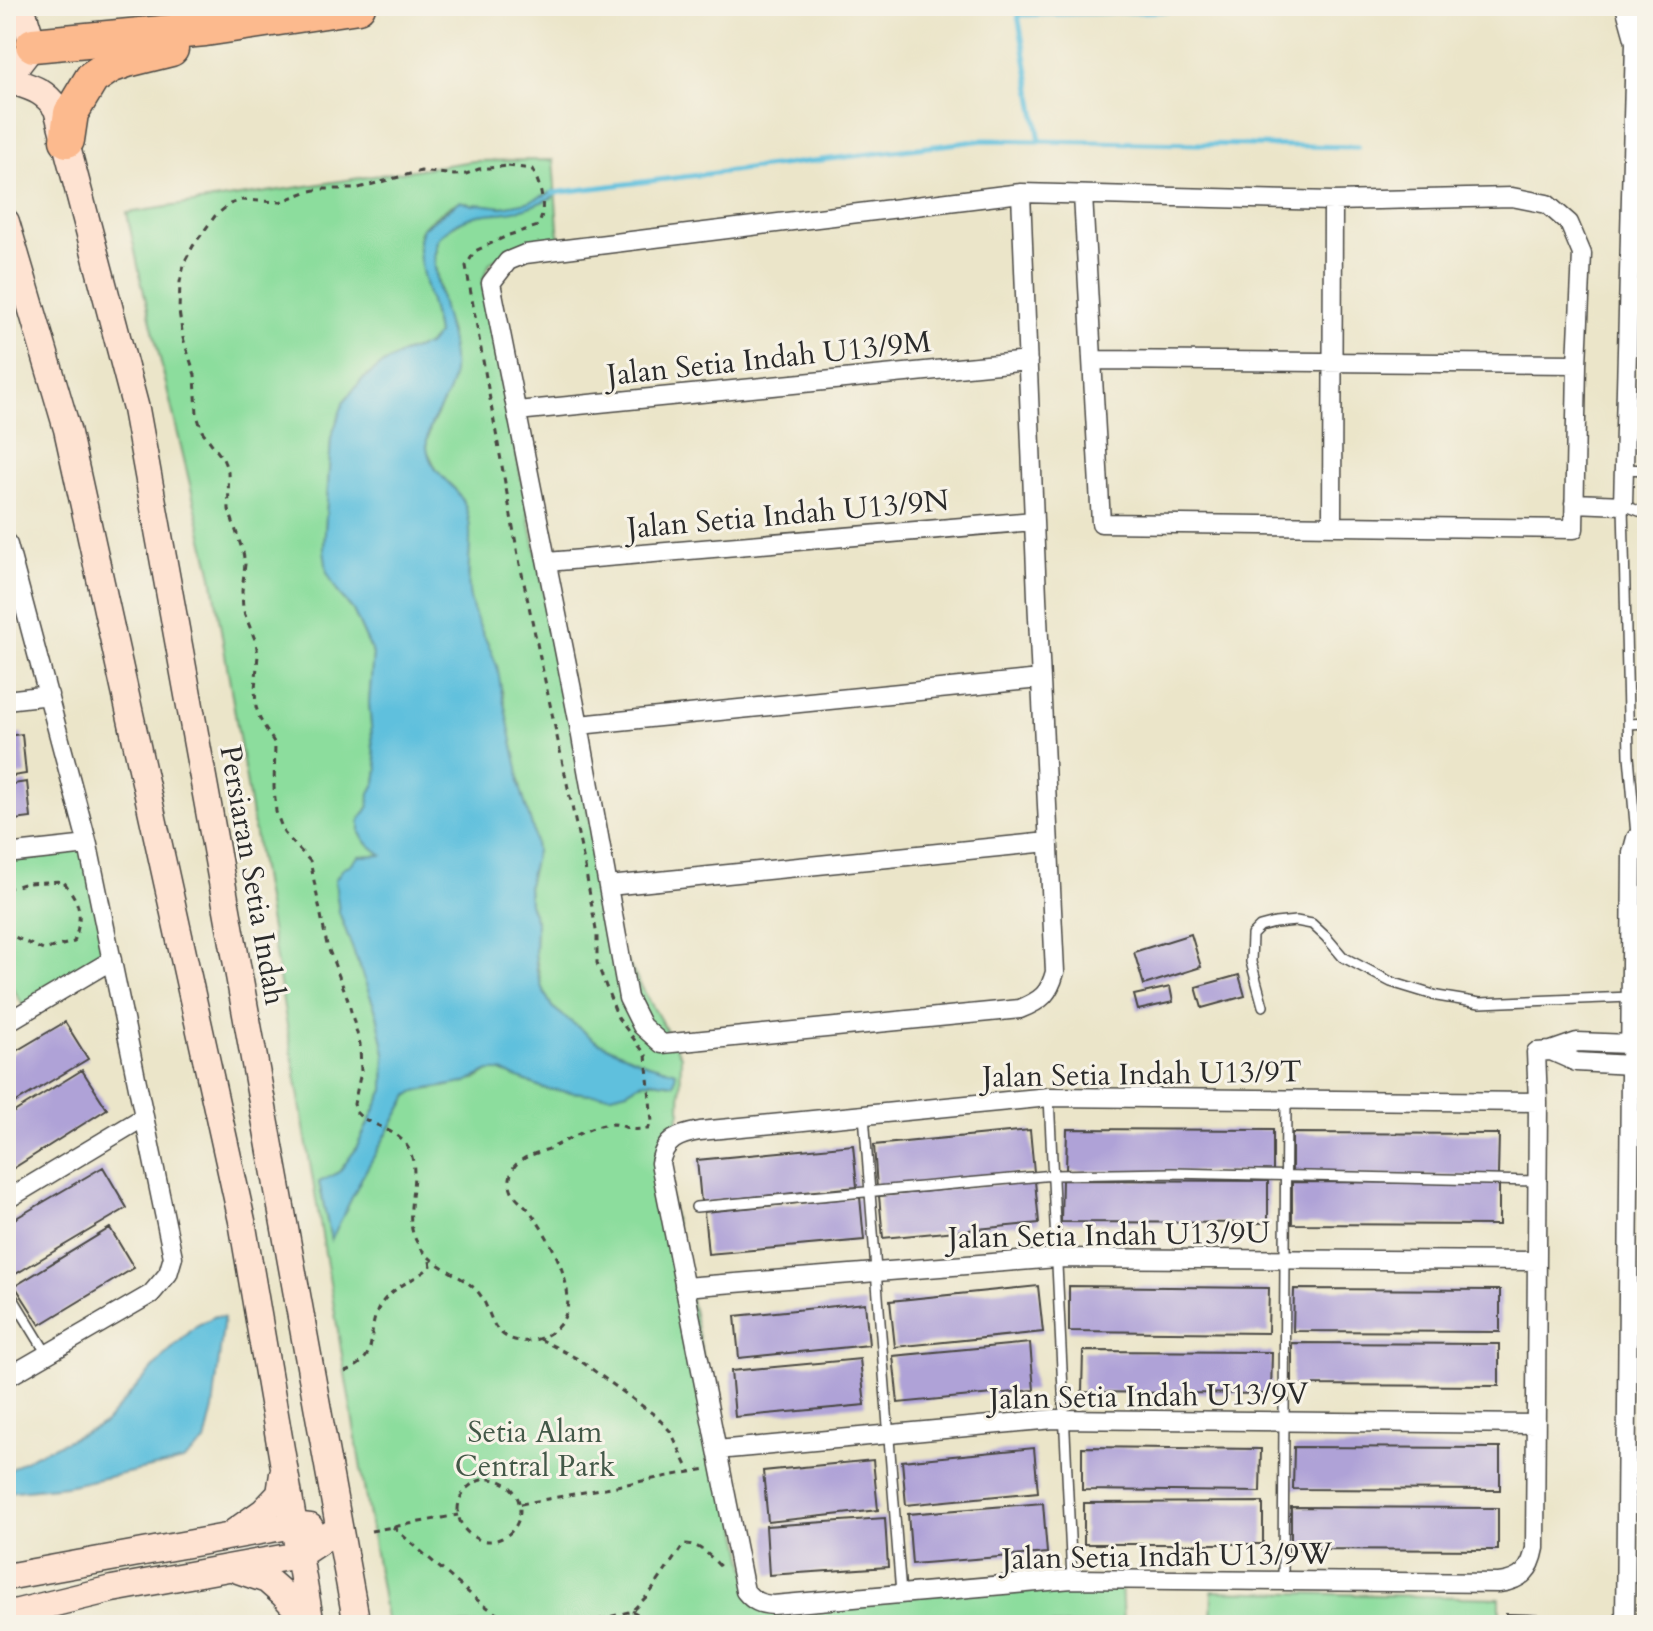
<svg xmlns="http://www.w3.org/2000/svg" width="1653" height="1631" viewBox="0 0 1653 1631" font-family="Cardo,serif">
<rect width="100%" height="100%" fill="#f7f3e8"/>
<filter id="ink" filterUnits="userSpaceOnUse"><feTurbulence type="fractalNoise" baseFrequency=".0125" numOctaves="2"/><feDisplacementMap in="SourceGraphic" scale="16" xChannelSelector="R" yChannelSelector="G"/><feConvolveMatrix kernelMatrix="1 2 1 2 8 2 1 2 1" color-interpolation-filters="sRGB"/></filter>
<filter id="wash" filterUnits="userSpaceOnUse"><feTurbulence type="fractalNoise" baseFrequency=".006" numOctaves="4" result="noise"/><feDisplacementMap in="SourceGraphic" scale="32" xChannelSelector="R" yChannelSelector="G"/><feGaussianBlur stdDeviation="1.8" result="paint"/><feColorMatrix in="noise" values="0 0 0 0 0 0 0 0 0 0 0 0 0 0 0 0 0 1.4 0 .05"/><feComposite in="paint" operator="in"/></filter>
<g filter="url(#wash)">
<rect width="100%" height="100%" fill="#ebe5c9"/>
<path fill="#8cdd9d" stroke="#5c8464" stroke-width="2" fill-rule="evenodd" d="M 553,160 L 559,241 L 514,247 L 490,263 L 482,282 L 613,937 L 681,1056 L 680,1112 L 675,1127 L 660,1150 L 754,1605 L 1121,1581 L 1123,1625 L 387,1625 L 212,576 L 141,280 L 127,213 L 473,161 ZM 553,191 L 553,197 L 469,217 L 447,230 L 438,238 L 436,245 L 435,265 L 444,315 L 450,332 L 445,398 L 430,428 L 427,440 L 427,450 L 439,475 L 455,489 L 469,521 L 470,535 L 468,589 L 471,603 L 474,616 L 488,644 L 502,691 L 522,796 L 533,830 L 536,851 L 528,885 L 529,904 L 536,921 L 535,953 L 542,988 L 552,1007 L 597,1042 L 642,1062 L 675,1072 L 673,1084 L 651,1081 L 640,1083 L 627,1091 L 590,1094 L 546,1089 L 501,1071 L 489,1071 L 478,1078 L 444,1087 L 416,1091 L 408,1096 L 361,1179 L 331,1239 L 319,1183 L 339,1172 L 356,1149 L 384,1090 L 385,1053 L 377,1014 L 339,912 L 335,880 L 359,856 L 384,855 L 367,843 L 360,833 L 360,820 L 369,806 L 370,793 L 376,782 L 378,768 L 373,748 L 369,703 L 373,654 L 353,610 L 337,591 L 324,549 L 331,438 L 361,381 L 380,366 L 403,353 L 428,345 L 437,334 C 435,312 411,247 421,230 C 427,222 437,216 445,210 C 456,202 460,199 473,205 C 482,203 490,207 500,207 C 518,206 537,200 553,191 Z
M 88,845 L 112,960 L 26,1011 L 6,976 L 6,854 Z
M 1212,1591 L 1500,1598 L 1500,1625 L 1211,1625 Z"/>
<path fill="#5fc0dd" stroke="#457684" stroke-width="2" d="M 554,191 L 553,197 C 542,202 530,207 519,210 C 493,216 479,210 454,225 C 450,228 444,232 440,236 C 423,258 450,323 452,349 C 454,363 454,378 449,391 C 441,409 425,427 427,447 C 431,477 457,482 466,508 C 476,538 464,568 470,598 C 475,623 489,643 497,666 C 499,674 500,682 501,690 C 507,716 512,742 518,768 L 519,783 L 533,830 L 536,851 L 528,885 L 529,904 L 536,921 L 535,953 L 537,971 L 542,988 L 552,1007 L 597,1042 L 642,1062 L 676,1072 L 674,1084 L 651,1081 L 640,1083 L 627,1091 L 612,1095 L 590,1094 L 546,1089 L 501,1071 L 489,1071 L 464,1083 L 416,1091 L 408,1096 L 361,1179 L 331,1240 L 319,1182 L 339,1172 L 356,1149 L 384,1090 L 385,1053 L 377,1014 L 339,912 L 335,880 L 344,867 L 350,865 L 359,856 L 382,855 L 367,843 L 360,833 L 360,820 L 369,806 L 370,793 L 376,782 L 378,769 L 373,748 L 369,703 L 373,654 L 353,610 L 337,591 L 327,572 L 324,549 L 331,438 L 344,401 L 361,381 L 380,366 L 403,353 L 428,345 L 437,334 C 435,307 409,250 423,228 L 460,201 L 473,205 L 479,204 L 502,207 L 528,202 Z
M 215,1316 L 224,1317 L 213,1409 L 205,1442 L 183,1461 L 66,1486 L 6,1492 L 6,1472 L 35,1455 L 104,1424 L 163,1357 L 196,1326 Z"/>
<g fill="none" stroke-linecap="round" stroke-linejoin="round">
<path stroke="#5fc0dd" stroke-width="5" d="M 1040,141 L 1018,15 L 1167,11 L 1169,6
M 553,193 L 984,140 L 1358,147"/>
</g>
<g id="blocks">
<path fill="#afa2d7" d="M 22,734 L 26,774 L 6,777 L 6,736 Z
M 27,782 L 31,818 L 6,821 L 6,785 Z
M 1191,934 L 1201,967 L 1144,985 L 1134,952 Z
M 1239,975 L 1245,996 L 1202,1008 L 1196,987 Z
M 1170,987 L 1173,1002 L 1138,1010 L 1134,995 Z
M 65,1022 L 88,1059 L 6,1108 L 6,1057 Z
M 82,1070 L 107,1109 L 6,1173 L 6,1117 Z
M 1067,1129 L 1273,1130 L 1273,1172 L 1066,1171 Z
M 1030,1130 L 1034,1172 L 877,1188 L 874,1145 Z
M 1292,1133 L 1499,1134 L 1498,1176 L 1292,1175 Z
M 853,1145 L 857,1187 L 701,1202 L 697,1160 Z
M 103,1167 L 127,1208 L 9,1278 L 6,1273 L 6,1224 Z
M 1062,1180 L 1268,1181 L 1268,1223 L 1061,1222 Z
M 1035,1181 L 1039,1223 L 883,1238 L 879,1196 Z
M 1292,1182 L 1499,1183 L 1499,1225 L 1292,1224 Z
M 860,1197 L 864,1240 L 708,1254 L 704,1212 Z
M 110,1228 L 134,1268 L 40,1325 L 15,1286 Z
M 1038,1286 L 1043,1332 L 895,1347 L 890,1301 Z
M 1069,1286 L 1269,1288 L 1268,1333 L 1069,1331 Z
M 1294,1289 L 1500,1290 L 1500,1332 L 1293,1331 Z
M 865,1303 L 869,1345 L 739,1358 L 735,1316 Z
M 1030,1343 L 1034,1390 L 898,1403 L 893,1356 Z
M 1292,1343 L 1499,1344 L 1499,1386 L 1292,1385 Z
M 1083,1351 L 1272,1352 L 1271,1394 L 1082,1392 Z
M 860,1359 L 865,1405 L 735,1417 L 731,1371 Z
M 1082,1447 L 1261,1449 L 1260,1492 L 1082,1490 Z
M 1294,1447 L 1500,1448 L 1500,1490 L 1293,1489 Z
M 1034,1448 L 1038,1492 L 906,1505 L 902,1461 Z
M 873,1460 L 878,1510 L 768,1522 L 763,1471 Z
M 1263,1502 L 1263,1544 L 1084,1544 L 1084,1503 Z
M 1043,1503 L 1047,1553 L 912,1564 L 908,1514 Z
M 1291,1507 L 1498,1508 L 1498,1550 L 1291,1549 Z
M 885,1518 L 888,1567 L 769,1575 L 766,1526 Z
M 1506,1614 L 1541,1615 L 1540,1625 L 1506,1625 Z"/>
</g>
</g>
<g filter="url(#ink)">
<use href="#blocks" fill-opacity="0" stroke="#484743" stroke-width="2"/>
<g fill="none" stroke-linecap="round" stroke-linejoin="round">
<defs>
<path id="lane" d="M 1624,469 L 1647,470
M 1629,724 L 1647,723
M 1636,835 L 1629,756 L 1623,505 L 1647,514
M 1263,1006 L 1251,962 L 1252,935 L 1260,927 L 1275,923 L 1296,921 L 1312,924 L 1326,937 L 1343,957 L 1391,982 L 1437,996 L 1480,1003 L 1631,997
M 1049,1097 L 1072,1579
M 864,1115 L 901,1594
M 696,1207 L 1054,1175 L 1172,1173 L 1537,1181
M 6,1287 L 47,1354
M 1283,1581 L 1286,1099"/>
<path id="street" d="M 1625,6 L 1635,42
M 1021,193 L 1037,597 L 1055,972 C 1049,994 1042,1000 1020,1009 L 662,1044 L 642,1026 L 628,998 L 579,725 L 491,283 L 508,261 L 525,254 L 1021,193 L 1333,201 L 1512,197 L 1547,204 L 1569,223 L 1582,254 L 1577,364 L 1574,529 L 1101,523 L 1083,195
M 1093,360 L 1577,364
M 517,411 L 1028,361
M 1574,503 L 1623,505 L 1635,42 L 1645,6
M 1332,526 L 1333,201
M 6,542 L 8,545 L 88,845 L 173,1257 L 168,1274 L 151,1294 L 6,1378
M 547,562 L 1034,521
M 6,700 L 49,695
M 579,725 L 1040,679
M 6,854 L 88,845
M 609,886 L 1048,842
M 6,1023 L 112,960
M 1551,1051 L 1576,1062 L 1631,1065
M 1538,1102 L 1049,1097 L 700,1131 C 678,1135 665,1139 660,1163 L 745,1591 C 754,1602 760,1604 773,1605 L 1072,1579 L 1499,1583 C 1522,1580 1531,1570 1535,1548 L 1538,1102 L 1536,1052 L 1551,1051 L 1577,1042 L 1630,1044
M 6,1200 L 144,1117
M 684,1287 L 1057,1258 L 1537,1261
M 717,1450 L 1054,1419 L 1535,1424
M 1625,1625 L 1632,853 L 1636,838 L 1647,826"/>
<path id="secondary" d="M 6,79 C 28,87 43,88 57,109 L 136,409 L 357,1625
M 6,80 L 33,45 L 21,6
M 6,222 L 67,429 L 242,1221 L 311,1625
M 233,1533 L 264,1511 L 280,1494 L 283,1474
M 235,1569 L 267,1580 L 283,1594 L 311,1625
M 6,1577 L 293,1525 L 310,1527
M 6,1615 L 112,1589 L 299,1555 L 338,1529"/>
<path id="highway" d="M 33,45 L 205,29 L 358,6
M 67,140 L 71,113 L 92,78 L 110,66 L 127,60 L 171,49"/>
</defs>
<use href="#lane" stroke="#484743" stroke-width="12"/>
<use href="#street" stroke="#484743" stroke-width="21"/>
<use href="#secondary" stroke="#484743" stroke-width="29"/>
<use href="#highway" stroke="#484743" stroke-width="37"/>
<path stroke="#484743" stroke-width="3" stroke-dasharray="6 6" stroke-linecap="butt" d="M 508,166 L 532,169 C 541,185 547,209 538,226 L 509,235 L 475,251 L 466,266 L 518,555 L 585,867 L 597,936 L 597,963 L 618,1018 L 646,1055 L 652,1122 L 648,1129 C 642,1129 636,1130 630,1129 C 624,1127 619,1124 613,1124 C 591,1125 570,1139 551,1148 C 538,1153 522,1156 514,1167 C 511,1171 509,1180 510,1185 C 512,1196 521,1201 528,1209 C 547,1232 584,1297 560,1324 C 546,1341 519,1348 501,1333 C 488,1322 489,1300 473,1287 C 452,1269 426,1265 414,1236 C 403,1208 424,1172 407,1146 C 399,1133 376,1125 362,1118 L 356,1112 L 354,1104 L 361,1072 L 360,1044 L 347,997 L 327,945 L 310,861 L 284,833 L 276,812 L 274,787 L 275,744 L 260,719 L 256,707 L 255,689 L 258,655 L 256,642 L 243,610 L 242,591 L 245,564 L 243,552 L 229,510 L 228,471 L 223,459 L 202,431 L 197,415 L 195,375 L 183,338 L 179,311 L 180,282 L 185,261 L 193,246 L 215,216 L 230,204 L 241,200 L 280,202 L 306,192 L 321,189 L 355,189 L 421,171 L 454,175 L 466,174 L 479,169 Z
M 6,889 L 27,883 L 63,881 C 81,904 83,914 74,942 L 43,950 L 6,933
M 540,1339 L 578,1359 L 656,1416 L 671,1432 L 690,1472
M 345,1372 C 384,1356 363,1333 381,1304 C 393,1286 416,1280 431,1266 L 429,1257
M458 1510a31 31 0 1 1 62 0a31 31 0 1 1-62 0Z
M 521,1504 L 706,1469
M 393,1527 L 476,1599 L 498,1615 L 521,1622 L 570,1624 L 602,1619 L 632,1611 L 650,1593 L 684,1544 C 701,1543 712,1559 724,1570
M 371,1531 L 458,1515
M 632,1611 L 657,1625"/>
<use href="#lane" stroke="#fff" stroke-width="9"/>
<use href="#street" stroke="#fff" stroke-width="18"/>
<use href="#secondary" stroke="#fee3d2" stroke-width="26"/>
<use href="#highway" stroke="#fcba8e" stroke-width="34"/>
</g>
</g>
<g text-anchor="middle" stroke-width="6" stroke-linejoin="round" paint-order="stroke">
<g font-size="30" fill="#2b2b2b" stroke="#f7f3e8">
<text transform="translate(769 358) rotate(-6)" y="10">Jalan Setia Indah U13/9M</text>
<text transform="translate(788 514) rotate(-5)" y="10">Jalan Setia Indah U13/9N</text>
<text transform="translate(253 875) rotate(80)" y="10">Persiaran Setia Indah</text>
<text transform="translate(1142 1074) rotate(-1)" y="10">Jalan Setia Indah U13/9T</text>
<text transform="translate(1109 1235) rotate(-1)" y="10">Jalan Setia Indah U13/9U</text>
<text transform="translate(1149 1396) rotate(-1)" y="10">Jalan Setia Indah U13/9V</text>
<text transform="translate(1167 1556) rotate(-1)" y="10">Jalan Setia Indah U13/9W</text>
</g>
<g font-size="30" fill="#435848" stroke="#f7f3e8">
<text x="535" y="1442">Setia Alam<tspan x="535" dy="34">Central Park</tspan></text>
</g>
</g>
<rect width="1653" height="1631" fill="none" stroke="#f7f3e8" stroke-width="32"/>
</svg>
